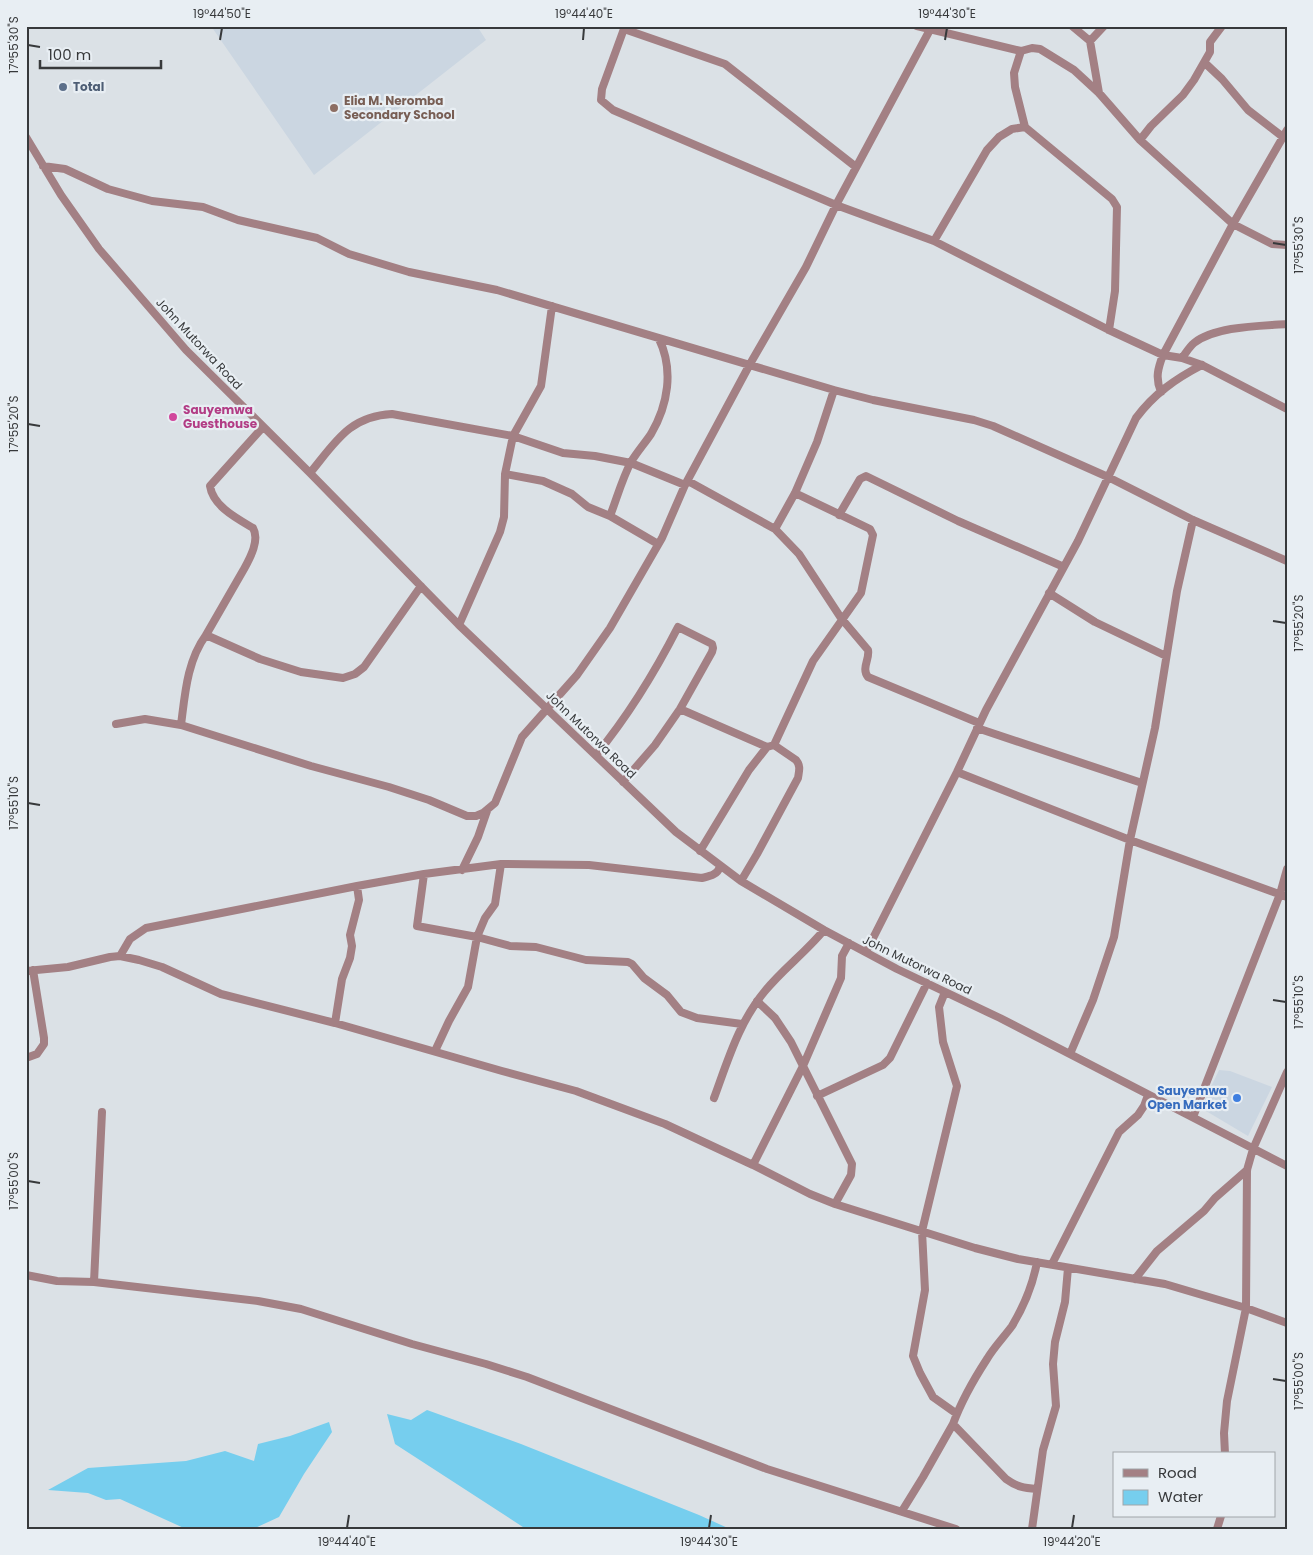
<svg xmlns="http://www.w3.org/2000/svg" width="1313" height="1555" viewBox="0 0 1313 1555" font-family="Poppins,sans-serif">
<rect width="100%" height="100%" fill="#dbe1e6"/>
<path fill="#cbd6e1" d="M 211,26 L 477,26 L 486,40 L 314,175 Z
M 1219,1070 L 1230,1071 L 1272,1087 L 1248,1136 L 1201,1108 Z"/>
<path fill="#76ceee" d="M 427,1410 L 521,1444 L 699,1515 L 730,1529 L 526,1529 L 395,1444 L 387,1414 L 411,1420 Z
M 329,1422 L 332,1432 L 304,1474 L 279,1517 L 253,1529 L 186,1529 L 120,1499 L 106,1500 L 88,1493 L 48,1490 L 88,1468 L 186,1461 L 225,1451 L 254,1461 L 258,1444 L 290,1436 Z"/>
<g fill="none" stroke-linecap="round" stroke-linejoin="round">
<path stroke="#a38084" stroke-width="8" d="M 625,26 L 602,89 L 601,100 L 613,110 L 836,205 L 934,241 L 1109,330 L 1163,355 L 1182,358 L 1202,365 L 1287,409
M 917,26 L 1021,51 L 1032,48 L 1040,49 L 1074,70 L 1099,93 L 1140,140 L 1233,224 L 1272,244 L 1287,245
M 1072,26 L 1090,41
M 624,29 L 725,64 L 856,167
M 1021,51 L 1014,73 L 1015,87 L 1025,127 L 1112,199 L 1117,207 L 1115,291 L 1109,330
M 1205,63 L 1222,79 L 1248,110 L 1283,137
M 1099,93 L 1090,41 L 1104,26
M 26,137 L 61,195 L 99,249 L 186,350 L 310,473 L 459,625 L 676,832 L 741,881 L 824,930 L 897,969 L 1000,1018 L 1287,1166
M 1140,140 L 1151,126 L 1183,95 L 1194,80 L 1210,52 L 1210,42 L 1222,26
M 43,166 L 65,169 L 108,189 L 152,201 L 203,207 L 238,220 L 317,238 L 349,254 L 409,272 L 497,290 L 834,390 L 873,400 L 974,420 L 993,426 L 1108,477 L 1193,520 L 1287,561
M 934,241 L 987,150 L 999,137 L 1012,129 L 1025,127
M 1182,358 C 1186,353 1189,347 1194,343 C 1215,326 1261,326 1287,324
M 1161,392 C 1155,378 1158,368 1163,355 L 1233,224 L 1287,130
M 310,473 C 335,443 349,416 392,414 L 513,436 L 563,453 L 595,456 L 631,463 L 685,485
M 505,474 L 543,481 L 572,494 L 588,507 L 610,516 L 658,544
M 688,481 L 775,529 L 799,554 L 841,618 L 868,650 C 870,659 861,668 868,677 L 979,723
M 839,515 L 860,479 L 866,476 L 958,521 L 1064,567
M 610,516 C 617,498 622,479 631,462 C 637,452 645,443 651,434 C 668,405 674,370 659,339
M 775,529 L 795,493 L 817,442 L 834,390
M 1049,593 L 1095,622 L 1166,656
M 459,625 L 500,532 L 504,517 L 505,474 L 513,436 L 541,386 L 552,306
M 206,635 L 244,569 C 250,558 260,540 253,528 C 236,518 213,506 210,486 L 263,427
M 680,709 L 767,747
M 116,724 L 145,719 L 181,725 L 311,766 L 389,787 L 429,800 L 467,816 L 476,816 L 483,813 L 495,803 L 522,737 L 577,675 L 610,628 L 662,538 L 685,485 L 750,364 L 806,267 L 836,205 L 932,26
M 181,725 C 185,694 187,661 206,635 L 260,659 L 301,672 L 343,678 L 355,674 L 364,667 L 421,586
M 977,728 L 1142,783
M 596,755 C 628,716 655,672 678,627 L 712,644 L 713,648 L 712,652 L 680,709 L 655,745 L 623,782
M 957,772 L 1130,840 L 1287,897
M 700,851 L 749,770 L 767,747 L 774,745 L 813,661 L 861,593 L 873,535 L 870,529 L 795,493
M 462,870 L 478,837 L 487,811
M 424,874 L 417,926 L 477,937 L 510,946 L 536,947 L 586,960 L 628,962 L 632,964 L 644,978 L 667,995 L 681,1012 L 697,1018 L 742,1024
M 741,881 L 757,854 L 798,778 C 799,771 801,766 796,760 L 774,745
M 866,952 L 957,772 L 986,710 L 1078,541 L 1136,418 C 1154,394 1175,379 1202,365
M 120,956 L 130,939 L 146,928 L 357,886 L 424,874 L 501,864 L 589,865 L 702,878 C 710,876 717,875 720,867
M 26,971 L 68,967 L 110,957 L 120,956 L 139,960 L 162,967 L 221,994 L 335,1023 L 502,1071 L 576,1091 L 665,1124 L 753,1165 L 810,1194 L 835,1204 L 975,1248 L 1018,1259 L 1165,1284 L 1246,1308 L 1287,1323
M 945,992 L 939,1007 L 943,1042 L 957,1086 L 922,1231 L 925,1290 L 913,1356 L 920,1373 L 933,1397 L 957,1414
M 757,1001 L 775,1018 L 791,1042 L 852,1164 L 851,1175 L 835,1204
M 335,1023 L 342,979 L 350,958 L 352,946 L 350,935 L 359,900 L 357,886
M 435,1051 L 449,1021 L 468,987 L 477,937 L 485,918 L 495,904 L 501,864
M 1070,1054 L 1093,1000 L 1114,937 L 1130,840 L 1155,728 L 1177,591 L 1193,520
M 26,1058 L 37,1054 L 44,1044 L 44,1038 L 33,970
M 817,1096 L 883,1065 L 890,1058 L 927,983
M 714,1098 C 728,1060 739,1022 765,991 C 783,969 806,952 824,930
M 1193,1117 L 1280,894 L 1287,869
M 753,1165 L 803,1066 L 841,978 L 842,956 L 849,943
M 1037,1262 C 1033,1284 1024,1306 1012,1326 C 1004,1337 994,1347 987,1359 C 974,1379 961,1402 953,1424 L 1006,1479 C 1017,1487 1024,1488 1037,1489
M 1052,1264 L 1119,1132 L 1138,1115 L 1144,1106 L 1148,1095
M 26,1275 L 57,1281 L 94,1282 L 258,1301 L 301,1309 L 412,1344 L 486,1364 L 527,1377 L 767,1469 L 956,1529
M 1135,1279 L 1157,1251 L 1204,1211 L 1215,1198 L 1247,1170
M 94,1282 L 102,1112
M 1225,1454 L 1224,1433 L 1227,1401 L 1246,1308 L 1247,1170 L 1253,1149 L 1287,1072
M 902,1511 L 923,1477 L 953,1424
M 1032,1529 L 1043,1450 L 1056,1406 L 1053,1364 L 1055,1342 L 1065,1302 L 1068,1268
M 1217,1529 L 1221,1516"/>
</g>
<path fill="none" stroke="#37393b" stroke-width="2" d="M 220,40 L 222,28M 583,40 L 584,28M 945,40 L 947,28M 28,45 L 40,47M 1273,243 L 1286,245M 28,424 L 40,426M 1273,621 L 1286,623M 28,803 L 40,805M 1273,1000 L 1286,1002M 28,1181 L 40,1183M 1273,1379 L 1286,1381M 347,1528 L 349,1515M 709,1528 L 711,1515M 1072,1528 L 1074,1515"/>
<circle fill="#5c6f8a" stroke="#e8eef3" stroke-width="2" cx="63" cy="87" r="5"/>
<circle fill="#8d6e63" stroke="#e8eef3" stroke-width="2" cx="334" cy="108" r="5"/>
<circle fill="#d1479c" stroke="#e8eef3" stroke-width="2" cx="173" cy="417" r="5"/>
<circle fill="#3f7fe0" stroke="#e8eef3" stroke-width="2" cx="1237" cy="1098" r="5"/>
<g text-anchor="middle" stroke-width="4.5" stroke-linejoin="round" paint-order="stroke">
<g font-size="12" font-weight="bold" fill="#4e5e75" stroke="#e8eef3" text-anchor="start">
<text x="73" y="91">Total</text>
</g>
<g font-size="12" font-weight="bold" fill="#785e54" stroke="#e8eef3" text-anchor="start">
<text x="344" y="105">Elia M. Neromba<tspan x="344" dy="14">Secondary School</tspan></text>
</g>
<g font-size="12" fill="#37393b" stroke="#e8eef3">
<text transform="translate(199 344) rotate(47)" y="4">John Mutorwa Road</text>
<text transform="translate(591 735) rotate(44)" y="4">John Mutorwa Road</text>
<text transform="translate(917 965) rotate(26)" y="4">John Mutorwa Road</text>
</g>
<g font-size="12" font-weight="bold" fill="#b23c85" stroke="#e8eef3" text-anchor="start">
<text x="183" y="414">Sauyemwa<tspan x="183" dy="14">Guesthouse</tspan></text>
</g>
<g font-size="12" font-weight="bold" fill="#366cbe" stroke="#e8eef3" text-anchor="end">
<text x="1227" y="1095">Sauyemwa<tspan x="1227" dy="14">Open Market</tspan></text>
</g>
</g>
<rect width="1313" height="1555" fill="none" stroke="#e8eef3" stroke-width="55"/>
<rect x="1113" y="1452" width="162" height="65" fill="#e8eef3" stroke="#a1a6a9"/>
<rect x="1123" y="1469" width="25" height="8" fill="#a38084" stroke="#a1a6a9"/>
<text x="1158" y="1478" font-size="15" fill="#37393b">Road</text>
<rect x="1123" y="1490" width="25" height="15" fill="#76ceee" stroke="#a1a6a9"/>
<text x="1158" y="1502" font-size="15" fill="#37393b">Water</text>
<path d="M40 60v8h121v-8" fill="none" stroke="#37393b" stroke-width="2.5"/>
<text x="48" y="60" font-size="15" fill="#37393b" stroke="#e8eef3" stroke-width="4" paint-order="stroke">100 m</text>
<rect x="28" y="28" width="1258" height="1500" fill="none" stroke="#37393b" stroke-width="2"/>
<g font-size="12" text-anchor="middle" fill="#37393b">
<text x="222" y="18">19°44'50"E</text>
<text x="584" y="18">19°44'40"E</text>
<text x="947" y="18">19°44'30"E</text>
<text transform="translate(14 45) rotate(-90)" y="4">17°55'30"S</text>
<text transform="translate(1299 245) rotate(-90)" y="4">17°55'30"S</text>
<text transform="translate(14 424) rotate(-90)" y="4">17°55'20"S</text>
<text transform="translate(1299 623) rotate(-90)" y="4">17°55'20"S</text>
<text transform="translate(14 803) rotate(-90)" y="4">17°55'10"S</text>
<text transform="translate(1299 1002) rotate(-90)" y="4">17°55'10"S</text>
<text transform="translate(14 1181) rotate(-90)" y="4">17°55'00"S</text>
<text transform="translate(1299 1381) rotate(-90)" y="4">17°55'00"S</text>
<text x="347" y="1546">19°44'40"E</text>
<text x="709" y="1546">19°44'30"E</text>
<text x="1072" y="1546">19°44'20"E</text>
</g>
</svg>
